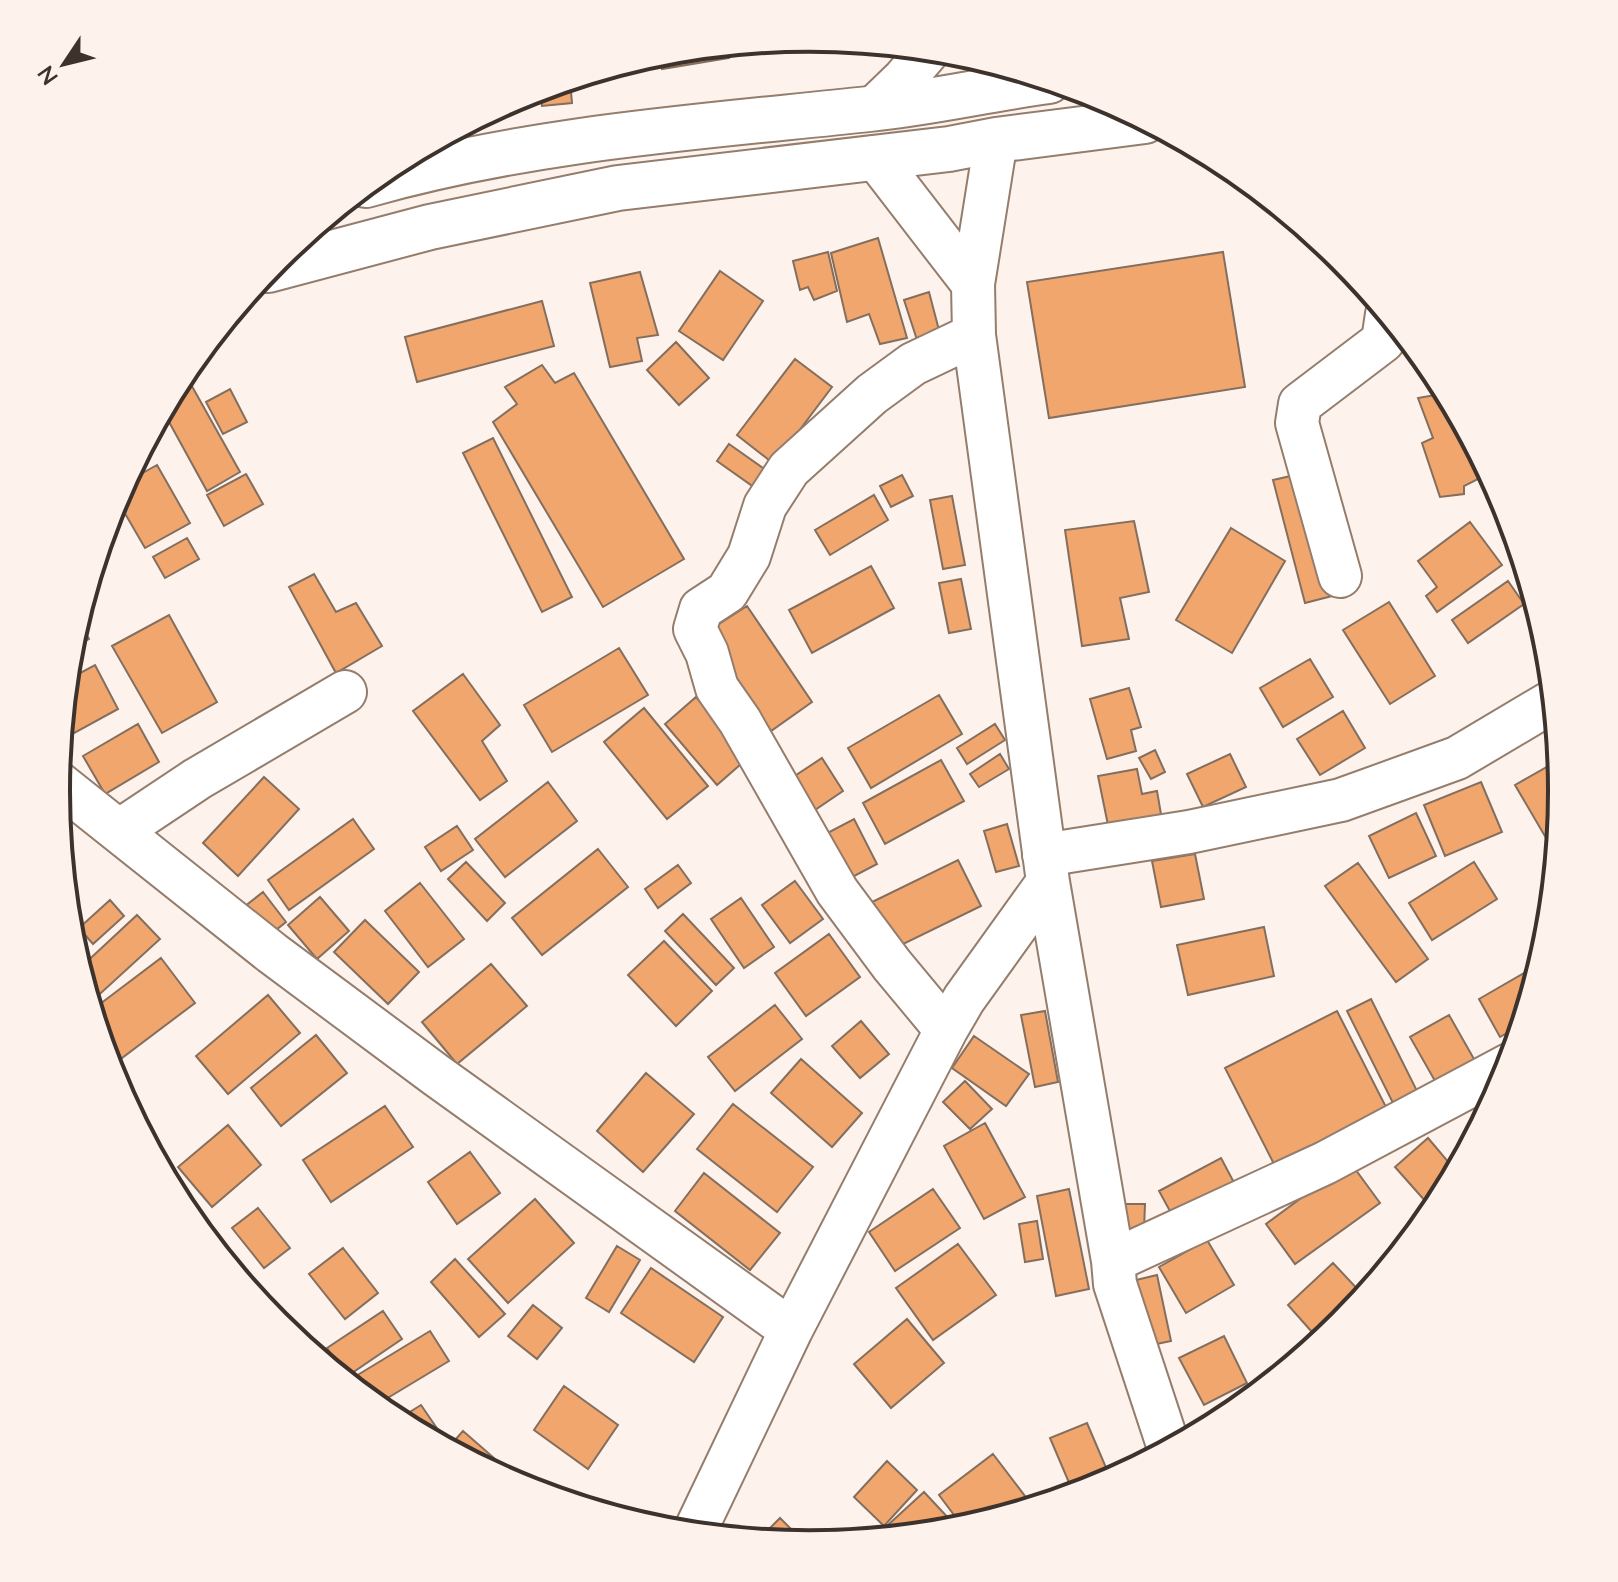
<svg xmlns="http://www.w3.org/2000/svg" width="1618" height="1582" viewBox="0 0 1618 1582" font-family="Lato,sans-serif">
<rect width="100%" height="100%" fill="#fdf3ec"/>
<path fill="#f1a66e" stroke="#846e5e" stroke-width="2" d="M 727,46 L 729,58 L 662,69 L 659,54 Z
M 655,55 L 657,64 L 635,69 L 634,61 Z
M 629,63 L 631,73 L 597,79 L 595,73 Z
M 570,80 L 572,103 L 542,106 L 540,89 Z
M 878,238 L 907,338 L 880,344 L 869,314 L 847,322 L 831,253 Z
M 828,252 L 837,291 L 814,300 L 808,287 L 800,290 L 793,261 Z
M 1223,252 L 1245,387 L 1049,418 L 1027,282 Z
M 720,271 L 763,301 L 723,360 L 679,331 Z
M 640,272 L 658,335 L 637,338 L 642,361 L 610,367 L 590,283 Z
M 929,292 L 940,334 L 919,346 L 904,300 Z
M 542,301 L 554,346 L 417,382 L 405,337 Z
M 676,342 L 709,378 L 679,405 L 647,370 Z
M 795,359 L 832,387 L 774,464 L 737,435 Z
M 542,365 L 555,383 L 574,373 L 684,559 L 603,607 L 493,422 L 517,404 L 505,387 Z
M 184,372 L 240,472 L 207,491 L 163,411 Z
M 230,389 L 247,422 L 223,434 L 206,402 Z
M 1446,393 L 1485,466 L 1479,469 L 1480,478 L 1464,486 L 1464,494 L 1440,497 L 1422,443 L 1433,438 L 1418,398 Z
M 493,438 L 572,597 L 542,612 L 463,453 Z
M 729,444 L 770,473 L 758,490 L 717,461 Z
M 157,465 L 190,523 L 145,548 L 116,498 L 123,484 Z
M 1304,473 L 1336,595 L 1305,603 L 1273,480 Z
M 246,474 L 263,504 L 224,526 L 207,495 Z
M 902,475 L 913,496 L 891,507 L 880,486 Z
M 874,495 L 888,520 L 830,555 L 815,530 Z
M 952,496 L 965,565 L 943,569 L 930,500 Z
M 1134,521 L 1149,592 L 1120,598 L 1129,639 L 1082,646 L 1065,530 Z
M 1470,522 L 1502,565 L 1437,612 L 1426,596 L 1437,587 L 1418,561 Z
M 1231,528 L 1285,561 L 1232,653 L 1176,620 Z
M 187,538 L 199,559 L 165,578 L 153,557 Z
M 871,566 L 894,608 L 812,653 L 789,610 Z
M 314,574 L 336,612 L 356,603 L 382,646 L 336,673 L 289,587 Z
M 961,579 L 971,629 L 949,633 L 939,583 Z
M 1508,581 L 1524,604 L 1468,643 L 1452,620 Z
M 1389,602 L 1435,676 L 1390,704 L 1343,630 Z
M 747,606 L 812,702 L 771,731 L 705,633 Z
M 169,615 L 217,702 L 162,733 L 112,646 Z
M 78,620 L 89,639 L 70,650 L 71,644 Z
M 619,648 L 648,695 L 552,752 L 524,705 Z
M 1310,659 L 1333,697 L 1283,727 L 1260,688 Z
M 95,665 L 118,709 L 67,737 L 62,728 L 67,680 Z
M 463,674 L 500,725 L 482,741 L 507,781 L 480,800 L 413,711 Z
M 1129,688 L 1141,727 L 1131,730 L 1136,751 L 1107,759 L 1090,699 Z
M 939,695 L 962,734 L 871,788 L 848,748 Z
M 696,697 L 749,757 L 717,785 L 665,724 Z
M 644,708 L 708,786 L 667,819 L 604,742 Z
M 1343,711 L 1365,748 L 1320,775 L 1297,739 Z
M 138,724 L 159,762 L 105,794 L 83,756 Z
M 995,724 L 1005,740 L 967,764 L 957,748 Z
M 1155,750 L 1165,772 L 1151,779 L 1139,758 Z
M 1000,754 L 1009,769 L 979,787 L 970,774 Z
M 1230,754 L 1246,787 L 1203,807 L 1187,774 Z
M 822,758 L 843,791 L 806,816 L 784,783 Z
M 941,760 L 964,801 L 885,844 L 863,803 Z
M 1559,760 L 1562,791 L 1556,855 L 1515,785 Z
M 1137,769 L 1142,794 L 1157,791 L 1162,820 L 1109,830 L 1098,776 Z
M 264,777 L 299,809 L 238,876 L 203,843 Z
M 548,782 L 577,821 L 505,877 L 475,839 Z
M 1481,782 L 1502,832 L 1445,856 L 1424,805 Z
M 1416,813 L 1436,856 L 1389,878 L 1369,836 Z
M 353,819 L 374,849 L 289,910 L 268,880 Z
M 854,819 L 877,864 L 841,883 L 818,838 Z
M 1007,824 L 1019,866 L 996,872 L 984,831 Z
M 457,826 L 473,850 L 441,871 L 425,847 Z
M 598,849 L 628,887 L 542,955 L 512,918 Z
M 1195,854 L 1204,899 L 1161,907 L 1152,861 Z
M 958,860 L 981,906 L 891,950 L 868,904 Z
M 466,862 L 505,903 L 487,921 L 448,879 Z
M 1474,862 L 1497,899 L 1432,940 L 1409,903 Z
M 1358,863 L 1428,959 L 1396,982 L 1325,886 Z
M 678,865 L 691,883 L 658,908 L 645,889 Z
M 795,881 L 823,919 L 790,943 L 762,905 Z
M 420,883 L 464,939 L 428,967 L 385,911 Z
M 263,892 L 286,922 L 267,937 L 244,907 Z
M 320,897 L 349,931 L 317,959 L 288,925 Z
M 741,898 L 774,947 L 744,968 L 711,919 Z
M 110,900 L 124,916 L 93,944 L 79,928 Z
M 683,914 L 734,968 L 716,985 L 665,931 Z
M 137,915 L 160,939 L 90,1003 L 80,968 Z
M 365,920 L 419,972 L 388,1004 L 334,952 Z
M 1264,927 L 1274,976 L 1188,995 L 1177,945 Z
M 829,934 L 860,977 L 806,1016 L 775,973 Z
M 664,941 L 712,991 L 676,1026 L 628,975 Z
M 161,958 L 195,1003 L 110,1067 L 92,1010 Z
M 491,964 L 527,1006 L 457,1064 L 422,1022 Z
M 1536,966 L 1538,969 L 1521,1025 L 1500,1037 L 1479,999 Z
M 268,995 L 300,1033 L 228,1094 L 196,1056 Z
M 1371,999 L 1420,1097 L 1396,1109 L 1347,1011 Z
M 775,1005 L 802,1039 L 735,1091 L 708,1057 Z
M 1045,1011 L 1058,1082 L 1035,1087 L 1021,1015 Z
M 1337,1011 L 1387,1109 L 1275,1166 L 1225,1068 Z
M 1449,1015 L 1478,1066 L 1439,1088 L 1410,1037 Z
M 861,1021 L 889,1054 L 860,1078 L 832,1046 Z
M 316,1035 L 347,1073 L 281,1126 L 251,1088 Z
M 974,1036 L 1029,1074 L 1006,1106 L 952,1068 Z
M 801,1059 L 862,1113 L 832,1147 L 771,1093 Z
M 646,1073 L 694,1114 L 643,1172 L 597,1131 Z
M 965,1081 L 992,1109 L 970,1129 L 943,1102 Z
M 733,1104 L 813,1167 L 777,1212 L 697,1149 Z
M 385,1106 L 413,1147 L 331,1202 L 303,1160 Z
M 985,1123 L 1025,1197 L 984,1219 L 944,1146 Z
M 228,1125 L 261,1165 L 212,1207 L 178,1167 Z
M 1428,1138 L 1456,1171 L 1434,1211 L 1395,1167 Z
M 470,1152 L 500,1193 L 457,1224 L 428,1182 Z
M 1221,1158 L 1238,1190 L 1177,1224 L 1159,1191 Z
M 1350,1162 L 1380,1203 L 1295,1264 L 1266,1224 Z
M 704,1173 L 780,1233 L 750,1270 L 675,1211 Z
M 933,1189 L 960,1228 L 895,1271 L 869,1232 Z
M 1069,1189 L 1089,1289 L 1056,1296 L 1037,1196 Z
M 535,1199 L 574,1243 L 508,1303 L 468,1259 Z
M 1122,1204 L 1145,1204 L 1144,1230 L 1122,1229 Z
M 258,1208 L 290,1248 L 264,1268 L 232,1228 Z
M 1037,1221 L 1043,1259 L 1025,1262 L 1019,1224 Z
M 1207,1240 L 1234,1285 L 1186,1313 L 1159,1267 Z
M 958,1244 L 996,1295 L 933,1340 L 896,1288 Z
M 617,1246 L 640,1260 L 609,1312 L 586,1298 Z
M 343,1248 L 378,1293 L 345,1319 L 309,1274 Z
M 455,1259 L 505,1314 L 479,1337 L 431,1282 Z
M 1333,1263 L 1364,1296 L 1341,1324 L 1320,1341 L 1288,1305 Z
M 651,1268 L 723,1317 L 694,1362 L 621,1313 Z
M 1157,1275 L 1171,1341 L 1147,1346 L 1132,1281 Z
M 533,1305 L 562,1328 L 537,1359 L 508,1336 Z
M 383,1311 L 402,1339 L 346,1377 L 327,1348 Z
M 907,1319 L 944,1363 L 891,1408 L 854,1364 Z
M 430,1331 L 449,1361 L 376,1405 L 356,1376 Z
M 1224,1336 L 1247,1383 L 1204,1405 L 1179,1358 Z
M 564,1386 L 618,1425 L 588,1469 L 534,1430 Z
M 421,1405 L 447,1443 L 444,1445 L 397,1420 Z
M 1087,1423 L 1107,1470 L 1070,1485 L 1050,1438 Z
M 463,1431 L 494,1458 L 485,1468 L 448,1448 Z
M 993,1454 L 1031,1504 L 963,1527 L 939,1495 Z
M 887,1461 L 917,1490 L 884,1526 L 854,1497 Z
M 924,1492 L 952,1522 L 942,1531 L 900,1535 L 889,1524 Z
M 780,1518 L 806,1544 L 759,1539 Z"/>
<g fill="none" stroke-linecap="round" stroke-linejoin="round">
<defs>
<path id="minor" d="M 874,108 L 904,79 L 929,50
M 996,140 L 973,284 L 974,335 L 1048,882 L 1113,1261 L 1115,1284 L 1169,1448
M 875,157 L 973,284
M 1340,576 L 1297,423 L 1300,404 L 1383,341 L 1387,314
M 57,782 L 272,953 L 436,1075 L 791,1330
M 119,831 L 197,779 L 345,692
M 1044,855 L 1189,832 L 1341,800 L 1457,758 L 1553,701
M 946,1030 L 892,965 L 837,891 L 740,721 L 717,688 L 707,653 L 695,629 L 701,609 L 727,592 L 749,556 L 765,506 L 789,469 L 872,394 L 913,364 L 974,335
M 1113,1261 L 1325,1163 L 1509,1065
M 694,1533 L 791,1330 L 946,1030 L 964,999 L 1048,882"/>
<path id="highway" d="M 366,185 C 531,138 700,127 869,109 C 930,103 989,89 1049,81
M 268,270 L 430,227 L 618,188 L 949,149 L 996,140 L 1145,121"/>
</defs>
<use href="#minor" stroke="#947d6c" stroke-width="46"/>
<use href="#highway" stroke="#947d6c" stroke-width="48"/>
<use href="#minor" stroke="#fff" stroke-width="42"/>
<use href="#highway" stroke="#fff" stroke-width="44"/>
</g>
<path d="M0 0H1618V1582H0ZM70 791a739 739 0 1 1 1478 0a739 739 0 1 1-1478 0Z" fill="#fdf3ec" fill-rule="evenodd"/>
<path fill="none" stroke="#3d332c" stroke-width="4" d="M70 791a739 739 0 1 1 1478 0a739 739 0 1 1-1478 0Z"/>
<g transform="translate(64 64) rotate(235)" stroke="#fdf3ec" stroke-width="6" paint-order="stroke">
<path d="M0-6L14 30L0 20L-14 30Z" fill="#3d332c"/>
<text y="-12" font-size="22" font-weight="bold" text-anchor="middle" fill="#3d332c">N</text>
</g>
</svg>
